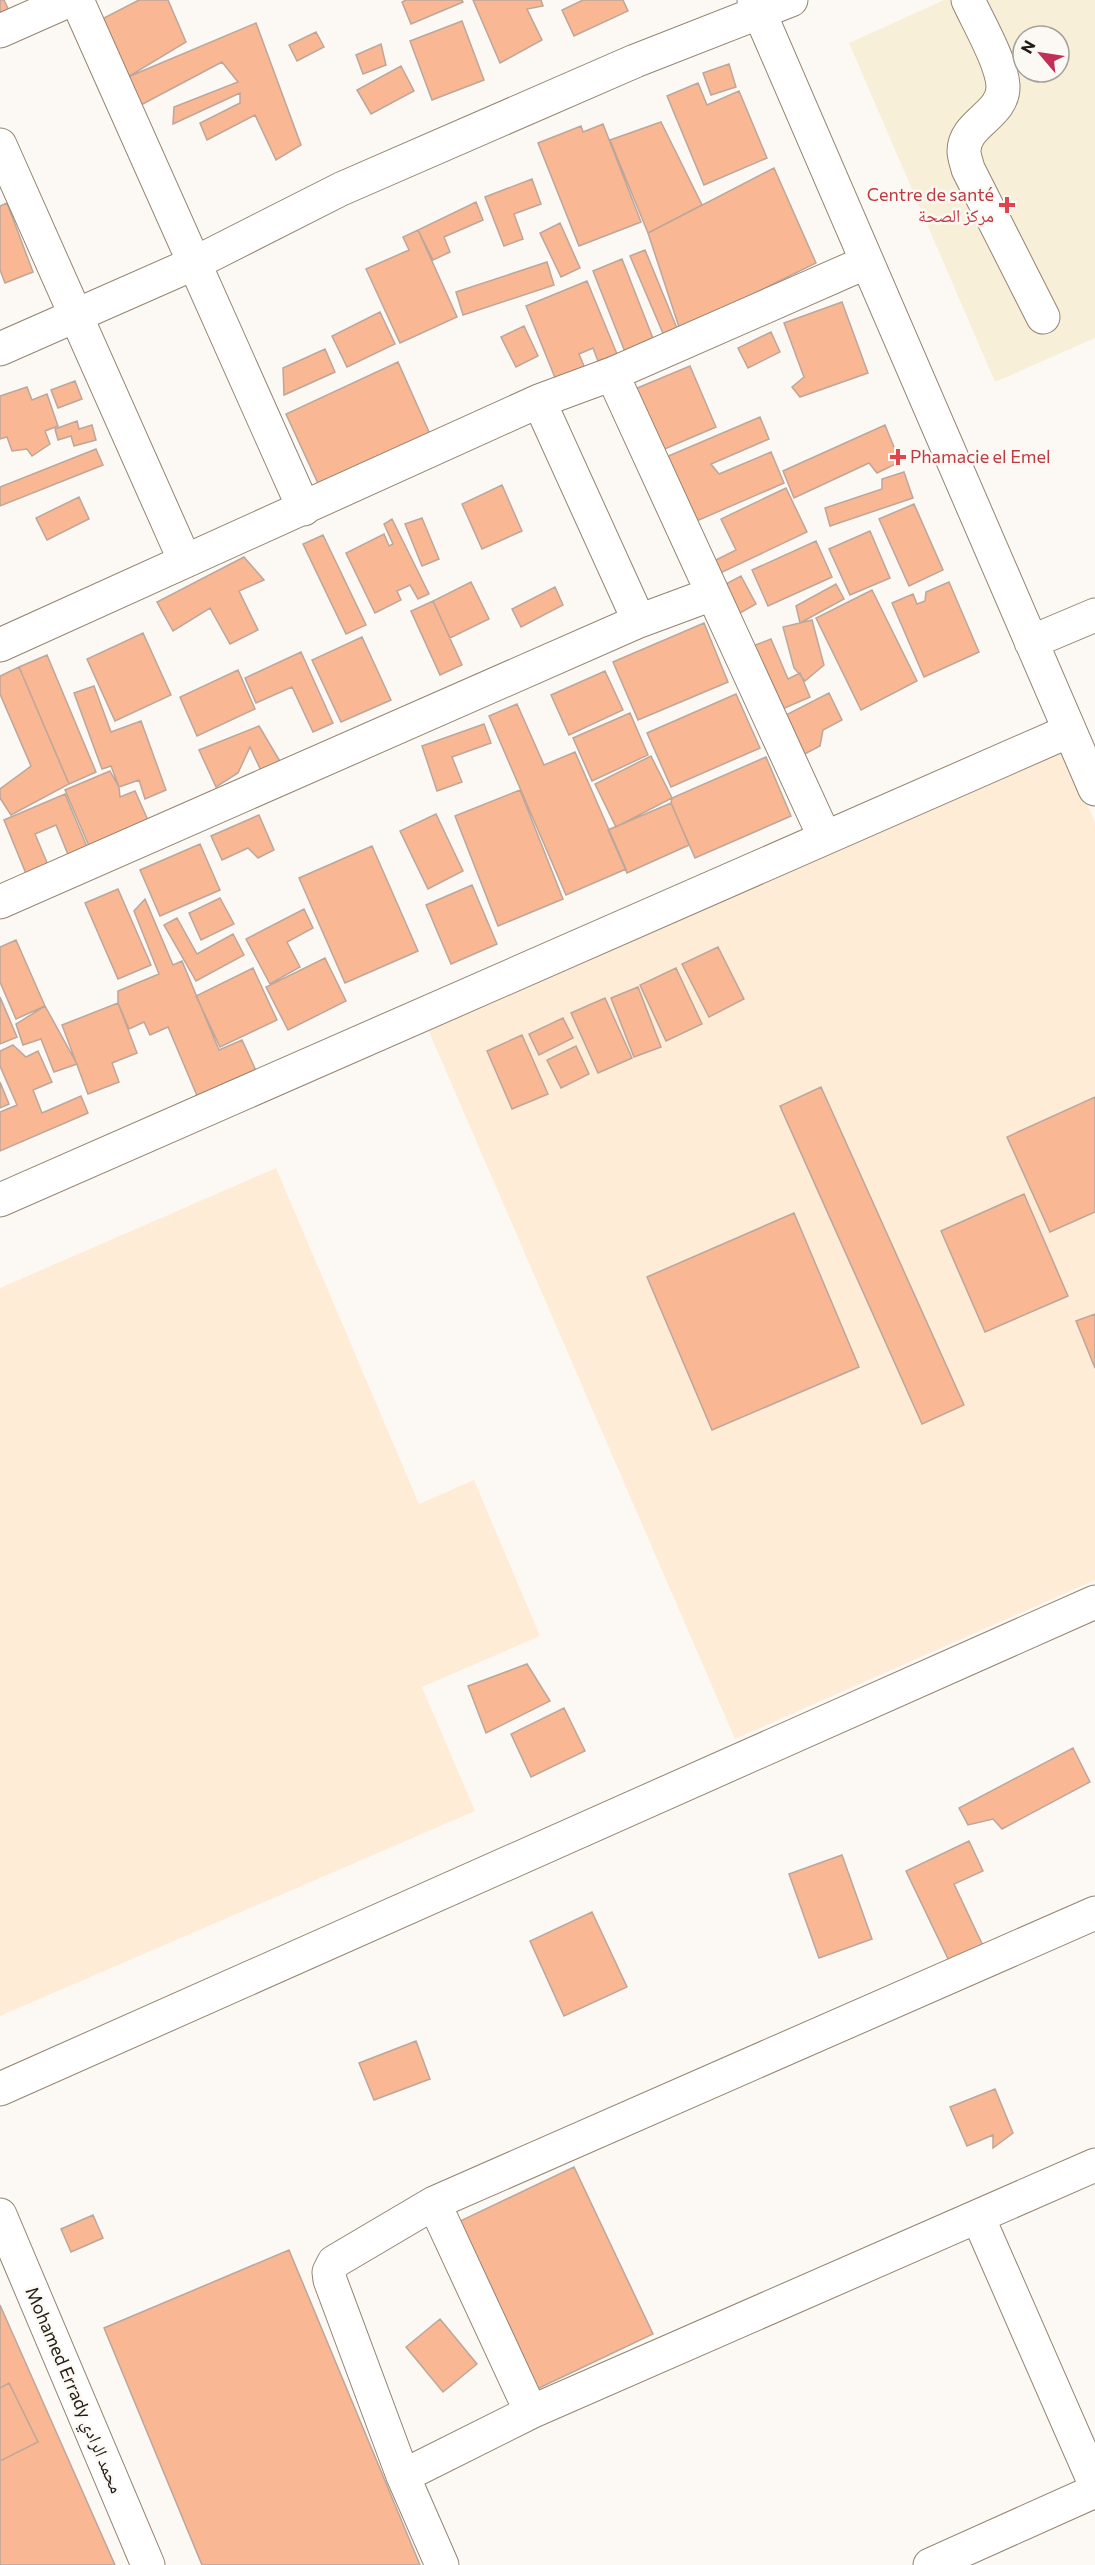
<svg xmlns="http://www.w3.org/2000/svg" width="1095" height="2565" viewBox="0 0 1095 2565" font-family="Commissioner,'Noto Naskh Arabic',sans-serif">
<rect width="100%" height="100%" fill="#fcf9f5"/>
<path fill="#feecd7" d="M 1062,745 L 1095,822 L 1095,1580 L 735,1739 L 426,1025 Z
M 276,1168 L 419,1504 L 474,1480 L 540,1636 L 422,1687 L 475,1811 L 0,2016 L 0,1288 Z"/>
<path fill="#f8efd9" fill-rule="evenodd" d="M 944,0 L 1095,0 L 1095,338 L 995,382 L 849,43 ZM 1023,36 L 1059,36 L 1059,72 L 1023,72 Z"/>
<path fill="#f9b794" stroke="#bda69a" stroke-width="1.5" d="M 0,0 L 4,0 L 11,15 L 0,20 Z
M 139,0 L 168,0 L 186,42 L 128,77 L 100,20 Z
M 406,0 L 462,0 L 463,2 L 411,24 L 402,2 Z
M 473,0 L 541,0 L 543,6 L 527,9 L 542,40 L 500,63 Z
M 583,0 L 623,0 L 628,11 L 574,36 L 562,10 Z
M 462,21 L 484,80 L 432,100 L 410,41 Z
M 256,23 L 301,145 L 276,160 L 255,115 L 207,140 L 200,123 L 240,103 L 240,93 L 173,124 L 174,107 L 238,82 L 222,62 L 141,105 L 128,77 Z
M 316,32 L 324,47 L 297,61 L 289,45 Z
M 381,44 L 386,65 L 363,74 L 356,55 Z
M 729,64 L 736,87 L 711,95 L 703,73 Z
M 401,66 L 414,91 L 371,114 L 357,90 Z
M 698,83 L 707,105 L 739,91 L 767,158 L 704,185 L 667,96 Z
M 661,122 L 702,205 L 648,233 L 610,140 Z
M 603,124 L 641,222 L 579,246 L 538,143 L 581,126 L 583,132 Z
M 774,168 L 816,263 L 680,330 L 648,233 Z
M 532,179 L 541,204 L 514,214 L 523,239 L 504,246 L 485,197 Z
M 476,202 L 483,220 L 444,237 L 450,252 L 433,260 L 418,230 Z
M 7,203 L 33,272 L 5,283 L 0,270 L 0,206 Z
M 560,223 L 580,268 L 561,277 L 540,233 Z
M 418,230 L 457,317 L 400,343 L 366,269 L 409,250 L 403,237 Z
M 645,250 L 679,333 L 665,338 L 630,256 Z
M 622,259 L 656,346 L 627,357 L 593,271 Z
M 547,262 L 554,285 L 463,315 L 456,292 Z
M 587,281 L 617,354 L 598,361 L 593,348 L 579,354 L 587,373 L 558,385 L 526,306 Z
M 842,302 L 868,373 L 800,397 L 792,387 L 804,377 L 784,323 Z
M 380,312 L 395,344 L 347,367 L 332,336 Z
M 524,326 L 538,356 L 516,367 L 501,337 Z
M 771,332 L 780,352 L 748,368 L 738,348 Z
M 325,349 L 335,372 L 284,395 L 283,368 Z
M 398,362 L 433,441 L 322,492 L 286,414 Z
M 690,366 L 716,427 L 660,451 L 635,389 Z
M 75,381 L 82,399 L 58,408 L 51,390 Z
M 27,387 L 32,400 L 47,394 L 58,426 L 45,431 L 50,444 L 32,456 L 27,449 L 12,451 L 7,437 L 0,439 L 0,396 Z
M 760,417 L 769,439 L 711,464 L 719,474 L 771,452 L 784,483 L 692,523 L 664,458 Z
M 77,421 L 79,429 L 92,425 L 96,440 L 74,446 L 71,436 L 58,440 L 55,429 Z
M 885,425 L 900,462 L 877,473 L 869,463 L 794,498 L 783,471 Z
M 96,449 L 103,465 L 0,506 L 0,487 Z
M 904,472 L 913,498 L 830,526 L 825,508 L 882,489 L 882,479 Z
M 502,485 L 522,531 L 482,549 L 462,504 Z
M 786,488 L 807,532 L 716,575 L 714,561 L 736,550 L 721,519 Z
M 79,497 L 89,519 L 47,540 L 36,518 Z
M 914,504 L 943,570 L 909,586 L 879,519 Z
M 422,518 L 439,559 L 422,566 L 405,524 Z
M 392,519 L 429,594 L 418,599 L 410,585 L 397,591 L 401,600 L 375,613 L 346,553 L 384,534 L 389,546 L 393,544 L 384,524 Z
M 870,531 L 890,578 L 850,595 L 829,549 Z
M 323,535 L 366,625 L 346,634 L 303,544 Z
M 816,541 L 832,577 L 768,606 L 752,570 Z
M 244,557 L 264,580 L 239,591 L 258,630 L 230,644 L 210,608 L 173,631 L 157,602 Z
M 741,576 L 756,604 L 740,613 L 724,585 Z
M 471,582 L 489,619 L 450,638 L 433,601 Z
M 949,582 L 979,652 L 924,677 L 892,603 L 913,594 L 917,604 L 925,601 L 926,592 Z
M 836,584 L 844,599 L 800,623 L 796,606 Z
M 555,587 L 563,605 L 521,627 L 512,609 Z
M 872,590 L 917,681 L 861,710 L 816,618 Z
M 433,601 L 462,665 L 440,675 L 411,611 Z
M 812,620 L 824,665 L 805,681 L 794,668 L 783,627 Z
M 704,623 L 728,682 L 638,720 L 613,662 Z
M 143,633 L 171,695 L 115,721 L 87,659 Z
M 362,637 L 391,700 L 341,722 L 312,660 Z
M 771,639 L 788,679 L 800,673 L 810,697 L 780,710 L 753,646 Z
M 301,652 L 333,723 L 313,732 L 292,687 L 256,703 L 245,678 Z
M 47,655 L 96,772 L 69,784 L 19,667 Z
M 19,667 L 69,784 L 11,815 L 0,798 L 0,789 L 31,766 L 0,694 L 0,676 Z
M 238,670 L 255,709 L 197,736 L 180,697 Z
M 605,671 L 623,710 L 569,735 L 551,695 Z
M 94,686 L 111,732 L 141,721 L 166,790 L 145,799 L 139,780 L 119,787 L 111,766 L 102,769 L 74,693 Z
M 829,693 L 842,720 L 823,730 L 820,746 L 801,756 L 782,717 Z
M 736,694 L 760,748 L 671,787 L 647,733 Z
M 517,704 L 544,765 L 575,752 L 626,869 L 566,895 L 489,716 Z
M 630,713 L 648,755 L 592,781 L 573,738 Z
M 484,724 L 491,743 L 452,757 L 462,782 L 437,791 L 422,746 Z
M 259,726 L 281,763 L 263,775 L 250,747 L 238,773 L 216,787 L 199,750 Z
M 651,756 L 672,798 L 616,827 L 595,784 Z
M 766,757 L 791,816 L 695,858 L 671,803 L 672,798 Z
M 110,771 L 119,787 L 120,797 L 135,791 L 151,827 L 92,853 L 65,790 Z
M 520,790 L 563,899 L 498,926 L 455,816 Z
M 65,794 L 90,854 L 71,862 L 56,825 L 35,834 L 51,872 L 29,881 L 4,820 Z
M 671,803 L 689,845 L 627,873 L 608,830 Z
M 436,814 L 463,871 L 428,889 L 400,831 Z
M 259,815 L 274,850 L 258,858 L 248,848 L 222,860 L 211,836 Z
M 200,844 L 220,890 L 160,916 L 140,870 Z
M 372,846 L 418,951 L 345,983 L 299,878 Z
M 472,885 L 497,944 L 451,964 L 426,905 Z
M 118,889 L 151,965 L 118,979 L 85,903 Z
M 220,898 L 234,924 L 201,940 L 189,913 Z
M 145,899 L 173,965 L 182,961 L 219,1050 L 242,1040 L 257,1073 L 198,1098 L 168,1027 L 150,1035 L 144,1022 L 129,1029 L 118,1003 L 118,991 L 159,974 L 134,911 Z
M 304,909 L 313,928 L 287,942 L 300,967 L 270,984 L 246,939 Z
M 177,918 L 197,954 L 233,934 L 244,955 L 196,981 L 164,925 Z
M 16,940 L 45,1006 L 16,1019 L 0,982 L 0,947 Z
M 718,947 L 744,999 L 709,1017 L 682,964 Z
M 325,958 L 346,1001 L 288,1030 L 266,987 Z
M 253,968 L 277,1020 L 220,1047 L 196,996 Z
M 676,968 L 702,1024 L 666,1041 L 640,985 Z
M 638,987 L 661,1047 L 634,1057 L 611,998 Z
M 0,997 L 17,1037 L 0,1044 Z
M 605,998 L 632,1058 L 598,1073 L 571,1013 Z
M 118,1003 L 137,1053 L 112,1063 L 119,1082 L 88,1094 L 62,1025 Z
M 45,1006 L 77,1064 L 54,1072 L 41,1039 L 23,1045 L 16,1024 Z
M 563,1018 L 573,1038 L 539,1055 L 529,1034 Z
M 522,1035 L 548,1094 L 512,1109 L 487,1051 Z
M 13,1045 L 26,1057 L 38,1051 L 52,1082 L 33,1090 L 42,1113 L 81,1096 L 88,1113 L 0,1151 L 0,1112 L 17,1105 L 0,1066 L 0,1051 Z
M 576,1046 L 589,1074 L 561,1088 L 547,1060 Z
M 0,1082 L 9,1104 L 0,1108 Z
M 821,1087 L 964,1405 L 922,1424 L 780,1106 Z
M 1095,1097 L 1095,1212 L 1050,1232 L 1007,1137 Z
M 1024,1194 L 1068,1296 L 985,1332 L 941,1231 Z
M 794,1213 L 859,1367 L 712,1430 L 647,1277 Z
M 1095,1314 L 1095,1368 L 1076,1321 Z
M 527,1664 L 550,1701 L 486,1733 L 468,1686 Z
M 564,1708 L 585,1751 L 531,1777 L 511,1734 Z
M 1073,1748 L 1090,1782 L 1002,1829 L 993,1819 L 968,1825 L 959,1808 Z
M 969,1841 L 983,1871 L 954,1884 L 984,1948 L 951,1965 L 906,1871 Z
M 842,1855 L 872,1939 L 819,1958 L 789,1874 Z
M 592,1912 L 627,1987 L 564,2016 L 530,1941 Z
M 416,2041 L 430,2079 L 374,2100 L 359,2063 Z
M 995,2089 L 1013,2133 L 993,2148 L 993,2135 L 967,2146 L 950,2107 Z
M 574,2167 L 653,2334 L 535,2390 L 456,2223 Z
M 93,2215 L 103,2238 L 71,2252 L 61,2229 Z
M 289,2250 L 420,2565 L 202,2565 L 104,2328 Z
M 0,2305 L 115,2565 L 0,2565 Z
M 440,2319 L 477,2364 L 443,2392 L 406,2347 Z
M 9,2383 L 38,2442 L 0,2461 L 0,2388 Z"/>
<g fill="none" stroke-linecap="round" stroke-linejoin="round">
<defs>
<path id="minor" d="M 77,0 L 304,509
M 754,0 L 1095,789
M 968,0 C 978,22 1002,63 1003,86 C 1004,115 964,123 964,151 C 964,157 967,164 968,169 L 1043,317
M 0,31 L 70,0
M 0,145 L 185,561
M 0,349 L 195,263 L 341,189 L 635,61 L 791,0
M 612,374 L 825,838
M 539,401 L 639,621
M 1031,642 L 1095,615
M 0,645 L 539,401 L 612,374 L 867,262
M 0,902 L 639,621 L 712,594
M 0,1200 L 1069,731
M 0,2089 L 1095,1602
M 434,2203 L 531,2412
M 0,2215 L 148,2565
M 978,2217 L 1095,2484
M 403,2476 L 531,2412 L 1095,2165
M 442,2565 L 403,2476 L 330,2280 L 329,2272 L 334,2262 L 434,2203 L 1095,1913
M 930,2565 L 1095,2491"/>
</defs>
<use href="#minor" stroke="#948472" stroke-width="35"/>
<use href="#minor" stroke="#fff" stroke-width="33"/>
</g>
<g fill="#e0444e" stroke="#fcf9f5" stroke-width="2">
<path d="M1004 196h6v6h6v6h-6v6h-6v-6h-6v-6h6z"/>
<path d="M895 448h6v6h6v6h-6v6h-6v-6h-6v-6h6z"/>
</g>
<g text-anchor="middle" stroke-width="5" stroke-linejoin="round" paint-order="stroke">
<g font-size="18" fill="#be3a42" stroke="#fcf9f5" text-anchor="end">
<text x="994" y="201">Centre de santé<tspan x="994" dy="21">مركز الصحة</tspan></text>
<text x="910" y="463" text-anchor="start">Phamacie el Emel</text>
</g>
<g font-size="18" fill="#221c15" stroke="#fcf9f5">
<text transform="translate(74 2390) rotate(67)" y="6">Mohamed Errady محمد الرادي</text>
</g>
</g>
<g transform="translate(1041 54) rotate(299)"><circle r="28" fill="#fcf9f5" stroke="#a5a19b" stroke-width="1.5"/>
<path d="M0-4.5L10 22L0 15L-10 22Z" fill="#bf2f56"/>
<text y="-9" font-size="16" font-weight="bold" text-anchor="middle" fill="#221c15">N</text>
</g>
</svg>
